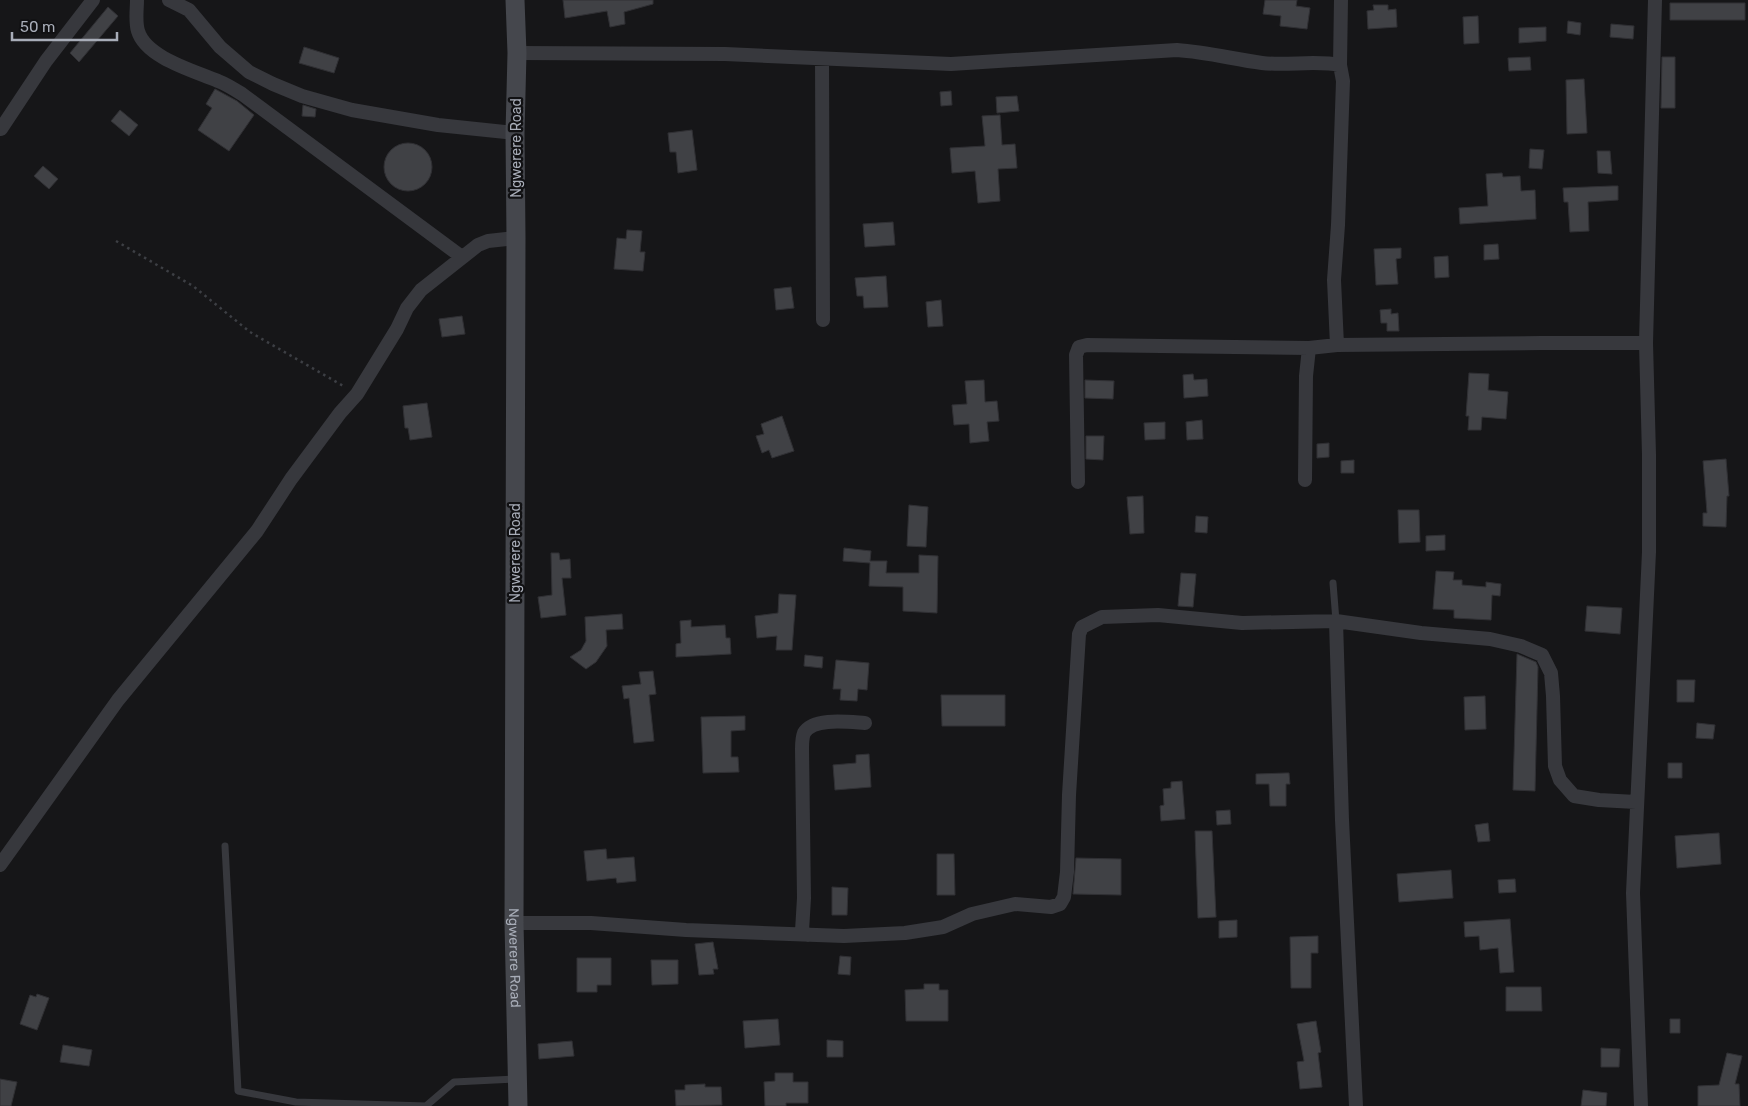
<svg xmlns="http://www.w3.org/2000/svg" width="1748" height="1106" viewBox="0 0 1748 1106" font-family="Rubik,sans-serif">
<rect width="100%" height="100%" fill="#161618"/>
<path fill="#404145" stroke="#303034" d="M 563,0 L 653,0 L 653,4 L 624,12 L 625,24 L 610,27 L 607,11 L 565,18 Z
M 1265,0 L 1297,0 L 1296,6 L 1310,8 L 1307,29 L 1280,26 L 1281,16 L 1263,14 Z
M 1670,3 L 1745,3 L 1745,20 L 1670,20 Z
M 1373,5 L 1388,5 L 1388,10 L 1396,9 L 1397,27 L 1368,29 L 1367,11 L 1374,10 Z
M 108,7 L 118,16 L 79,62 L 70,53 Z
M 1478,16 L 1479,43 L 1464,44 L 1463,17 Z
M 1568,21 L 1581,23 L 1580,35 L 1567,33 Z
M 1611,24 L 1634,26 L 1633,39 L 1610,37 Z
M 1546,27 L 1546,41 L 1519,43 L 1519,28 Z
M 304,47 L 339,58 L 334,73 L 299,63 Z
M 1530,57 L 1531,70 L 1509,71 L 1508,58 Z
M 1662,57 L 1675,57 L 1675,108 L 1661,108 Z
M 1584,79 L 1587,133 L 1567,134 L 1566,80 Z
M 215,89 L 237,101 L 254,115 L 229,151 L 198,130 L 212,108 L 206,104 Z
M 951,91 L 952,105 L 941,106 L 940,92 Z
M 1017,96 L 1019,111 L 997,113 L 996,97 Z
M 303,105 L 316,109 L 315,117 L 302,116 Z
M 120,110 L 138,125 L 129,136 L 111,121 Z
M 1000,115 L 1002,145 L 1015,144 L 1017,168 L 998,169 L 1000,201 L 978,203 L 975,171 L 952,173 L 950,148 L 985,146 L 982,116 Z
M 692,130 L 697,170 L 678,173 L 676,152 L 670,152 L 668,133 Z
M384 167a24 24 0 1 1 48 0a24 24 0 1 1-48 0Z
M 1530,149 L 1544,150 L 1542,169 L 1529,168 Z
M 1597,151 L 1610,151 L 1612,174 L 1598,173 Z
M 43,166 L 58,179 L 49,189 L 34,176 Z
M 1502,173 L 1503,177 L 1520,176 L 1521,191 L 1535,190 L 1536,219 L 1460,224 L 1459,208 L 1488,206 L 1486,174 Z
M 1612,186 L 1618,186 L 1618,200 L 1588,202 L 1589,231 L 1570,232 L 1568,202 L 1564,202 L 1563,188 Z
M 893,222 L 895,245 L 865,247 L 863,224 Z
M 627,230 L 642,231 L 640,252 L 645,252 L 643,271 L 614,269 L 617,238 L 626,239 Z
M 1498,244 L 1499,259 L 1484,260 L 1484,245 Z
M 1401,248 L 1401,258 L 1396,259 L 1398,284 L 1376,285 L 1374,249 Z
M 1448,256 L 1449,277 L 1435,278 L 1434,257 Z
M 886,276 L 888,307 L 864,308 L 863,296 L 857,296 L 855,278 Z
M 791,287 L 794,308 L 776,310 L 774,289 Z
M 941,300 L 943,326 L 928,327 L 926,302 Z
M 1391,309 L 1391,314 L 1398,313 L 1399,331 L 1387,331 L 1387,323 L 1381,323 L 1380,310 Z
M 462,316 L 465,334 L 442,337 L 439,319 Z
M 1469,373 L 1489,374 L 1488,390 L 1508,392 L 1506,419 L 1482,417 L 1481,430 L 1468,430 L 1469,416 L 1466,416 Z
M 1193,374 L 1194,380 L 1207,379 L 1208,396 L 1184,398 L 1183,375 Z
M 984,380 L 985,402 L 997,401 L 999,421 L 987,422 L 989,441 L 970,443 L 969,424 L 954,425 L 952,405 L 967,404 L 965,381 Z
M 1085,380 L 1114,381 L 1113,399 L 1085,398 Z
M 427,403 L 432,437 L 410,440 L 408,428 L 405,428 L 403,406 Z
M 782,416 L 794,451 L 772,458 L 769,450 L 762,453 L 756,436 L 764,434 L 761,424 Z
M 1202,420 L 1203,439 L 1187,440 L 1186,422 Z
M 1165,422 L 1165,439 L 1145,440 L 1144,423 Z
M 1086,436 L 1104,436 L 1103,460 L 1086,459 Z
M 1329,443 L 1329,457 L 1317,458 L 1317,444 Z
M 1726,459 L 1729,496 L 1727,496 L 1726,527 L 1703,526 L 1703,513 L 1707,513 L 1703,461 Z
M 1354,460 L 1354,473 L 1341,473 L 1341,461 Z
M 1143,496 L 1144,533 L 1130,534 L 1127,497 Z
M 909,505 L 928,507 L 926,547 L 907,546 Z
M 1398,510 L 1419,510 L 1420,542 L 1399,543 Z
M 1196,516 L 1208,517 L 1207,533 L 1195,532 Z
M 1445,535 L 1445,550 L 1426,551 L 1426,536 Z
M 844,548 L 871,551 L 870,561 L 887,561 L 886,573 L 919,573 L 919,555 L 938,556 L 937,613 L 903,611 L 903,587 L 869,586 L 870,563 L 843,561 Z
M 551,553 L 559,553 L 560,560 L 570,559 L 571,578 L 562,578 L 566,615 L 541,618 L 538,597 L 552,595 Z
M 1436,571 L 1454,572 L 1453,580 L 1462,580 L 1462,585 L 1486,587 L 1486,582 L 1501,584 L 1500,596 L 1492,595 L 1491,620 L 1454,618 L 1454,610 L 1433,609 Z
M 1181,573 L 1196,574 L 1193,607 L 1178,606 Z
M 779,594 L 796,595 L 792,650 L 776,650 L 777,636 L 757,638 L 755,616 L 778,613 Z
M 1587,606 L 1622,608 L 1620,634 L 1585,631 Z
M 622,614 L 623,629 L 606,630 L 607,646 L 596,662 L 586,669 L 570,657 L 581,650 L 586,641 L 585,617 Z
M 691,620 L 691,627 L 725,625 L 726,638 L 730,638 L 731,654 L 676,657 L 676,644 L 681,643 L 680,621 Z
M 1517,654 L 1536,662 L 1538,667 L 1535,791 L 1513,790 Z
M 805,655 L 823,657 L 822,668 L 804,666 Z
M 836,660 L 869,663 L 867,690 L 858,689 L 857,701 L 840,700 L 841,689 L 833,689 Z
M 653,671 L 656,694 L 649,695 L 654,741 L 634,743 L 629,698 L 624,699 L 622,686 L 641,684 L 639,672 Z
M 1677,680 L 1695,680 L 1694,702 L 1677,702 Z
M 941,695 L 1005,695 L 1005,726 L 942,726 Z
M 1485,696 L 1486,729 L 1465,730 L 1464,697 Z
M 745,716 L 745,730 L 731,731 L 731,757 L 738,757 L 739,772 L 703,773 L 701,717 Z
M 1697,723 L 1715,725 L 1713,739 L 1696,738 Z
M 869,754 L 871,787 L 835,790 L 833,765 L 856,763 L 856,755 Z
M 1668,763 L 1682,763 L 1682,778 L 1668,778 Z
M 1286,773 L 1289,773 L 1290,784 L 1286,784 L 1286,806 L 1270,806 L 1269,784 L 1256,784 L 1256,774 Z
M 1182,781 L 1185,819 L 1161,821 L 1160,806 L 1164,805 L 1163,789 L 1171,788 L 1171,782 Z
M 1230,810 L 1231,824 L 1217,825 L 1216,811 Z
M 1488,823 L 1490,841 L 1478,842 L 1475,825 Z
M 1195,831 L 1212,831 L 1216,917 L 1198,918 Z
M 1719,833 L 1721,864 L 1677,868 L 1675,836 Z
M 606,849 L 607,859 L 634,857 L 636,881 L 617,883 L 616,878 L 587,881 L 584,851 Z
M 937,854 L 954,854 L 955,895 L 937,895 Z
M 1076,858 L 1121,859 L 1121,895 L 1073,894 Z
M 1451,870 L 1453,898 L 1399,902 L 1397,874 Z
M 1515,879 L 1516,892 L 1499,893 L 1498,880 Z
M 832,887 L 848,888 L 847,915 L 832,915 Z
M 1510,919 L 1514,972 L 1500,973 L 1498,948 L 1480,950 L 1479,936 L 1465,937 L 1464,922 Z
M 1237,920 L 1237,937 L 1219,938 L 1219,921 Z
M 1318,936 L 1318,953 L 1311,953 L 1311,988 L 1291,988 L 1290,937 Z
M 713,942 L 718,969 L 713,969 L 714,974 L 699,975 L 695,944 Z
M 840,956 L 851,957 L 850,975 L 838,974 Z
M 577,958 L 611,958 L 611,985 L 597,985 L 597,992 L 577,992 Z
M 651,960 L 678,960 L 678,984 L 652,985 Z
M 924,984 L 939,984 L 939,990 L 948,990 L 948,1021 L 906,1021 L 905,990 L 924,989 Z
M 1506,987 L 1541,987 L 1542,1011 L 1506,1011 Z
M 37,994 L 49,998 L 37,1030 L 20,1024 L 30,995 L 36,997 Z
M 778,1019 L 780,1045 L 745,1048 L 743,1021 Z
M 1670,1019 L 1680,1019 L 1680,1033 L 1670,1033 Z
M 1316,1021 L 1321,1052 L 1318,1053 L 1322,1087 L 1300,1089 L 1297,1062 L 1304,1061 L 1297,1024 Z
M 827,1040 L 843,1041 L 843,1057 L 827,1057 Z
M 572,1041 L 574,1056 L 539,1059 L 538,1044 Z
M 63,1045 L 92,1050 L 89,1066 L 60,1062 Z
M 1601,1048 L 1620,1049 L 1619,1067 L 1601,1067 Z
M 1727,1053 L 1742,1056 L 1735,1084 L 1739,1084 L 1740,1106 L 1698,1106 L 1698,1086 L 1719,1085 Z
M 775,1073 L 793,1073 L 793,1082 L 808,1082 L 808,1103 L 786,1103 L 786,1106 L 765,1106 L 764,1082 L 775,1081 Z
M 0,1079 L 17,1082 L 11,1106 L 0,1106 Z
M 705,1084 L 705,1087 L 721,1087 L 722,1105 L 676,1106 L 675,1090 L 685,1090 L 685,1085 Z
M 1583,1090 L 1607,1093 L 1606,1106 L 1581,1106 Z"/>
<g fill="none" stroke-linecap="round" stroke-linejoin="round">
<path stroke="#3d3f44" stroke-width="2.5" stroke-dasharray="2.5 4" stroke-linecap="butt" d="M 116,241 L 193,286 L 250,332 L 345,387"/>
<path stroke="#37383d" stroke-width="7" d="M 1333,583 L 1336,621
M 225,846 L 238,1091 L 296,1102 L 426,1106 L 454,1082 L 516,1079"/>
<path stroke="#37383d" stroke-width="14" d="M 137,0 C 137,10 135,21 138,31 C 146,58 195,71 218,81 C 226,84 234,89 242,94 L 462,257
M 169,0 L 189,10 L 220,47 L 249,72 L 273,84 L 302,96 L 352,110 L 438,125 L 515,133
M 517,53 L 725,54 L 951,64 L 1177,50 C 1206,52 1233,59 1262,63 C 1287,66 1316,60 1340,65
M 822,59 L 823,320
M 1,129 L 46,61 L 93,0
M 1337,345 L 1334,280 L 1338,225 L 1343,81 L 1340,65 L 1341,0
M 1305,480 L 1306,376 L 1309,348 L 1337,345 L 1541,343 L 1646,343
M 1078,482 L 1076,355 L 1079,347 L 1087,345 L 1309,348
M 1336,621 L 1342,820 L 1356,1106
M 0,865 L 118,700 L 257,531 L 291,479 L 340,413 L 357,394 L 397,329 L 407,308 L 421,290 L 478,245 L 488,241 L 516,238
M 514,923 L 591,923 L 686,930 L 844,936 L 905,933 L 943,927 L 972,914 L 1015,904 L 1051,907 L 1060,904 L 1064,897 L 1067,872 L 1069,795 L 1079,634 L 1082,627 L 1102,617 L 1158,615 L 1242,623 L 1336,621 L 1421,633 L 1490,639 L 1521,646 L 1542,655 L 1551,673 L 1553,696 L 1555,766 L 1560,780 L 1574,796 L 1599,800 L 1636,802
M 808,935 L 802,931 L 804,898 L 802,749 C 802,744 802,738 804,733 C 813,717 849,722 865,723
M 1641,1106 L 1633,893 L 1649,552 L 1649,455 L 1646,343 L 1655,0"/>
<path stroke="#45474d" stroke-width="19" id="s1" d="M 515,0 L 517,53 L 515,133 L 516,238 L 514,923 L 518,1106"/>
</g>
<g text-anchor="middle" stroke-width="4.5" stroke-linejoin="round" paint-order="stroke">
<g font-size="14" fill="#a8adb8" stroke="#111113">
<text transform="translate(516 148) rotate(-90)" y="5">Ngwerere Road</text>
<text transform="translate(515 553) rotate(-90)" y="5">Ngwerere Road</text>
<text dy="5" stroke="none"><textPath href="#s1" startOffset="958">Ngwerere Road</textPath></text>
</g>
</g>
<path d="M12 32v8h105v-8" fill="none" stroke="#a8adb8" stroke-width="2.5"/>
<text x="20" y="32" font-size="15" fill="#a8adb8" stroke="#111113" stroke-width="4" paint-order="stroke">50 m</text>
</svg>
